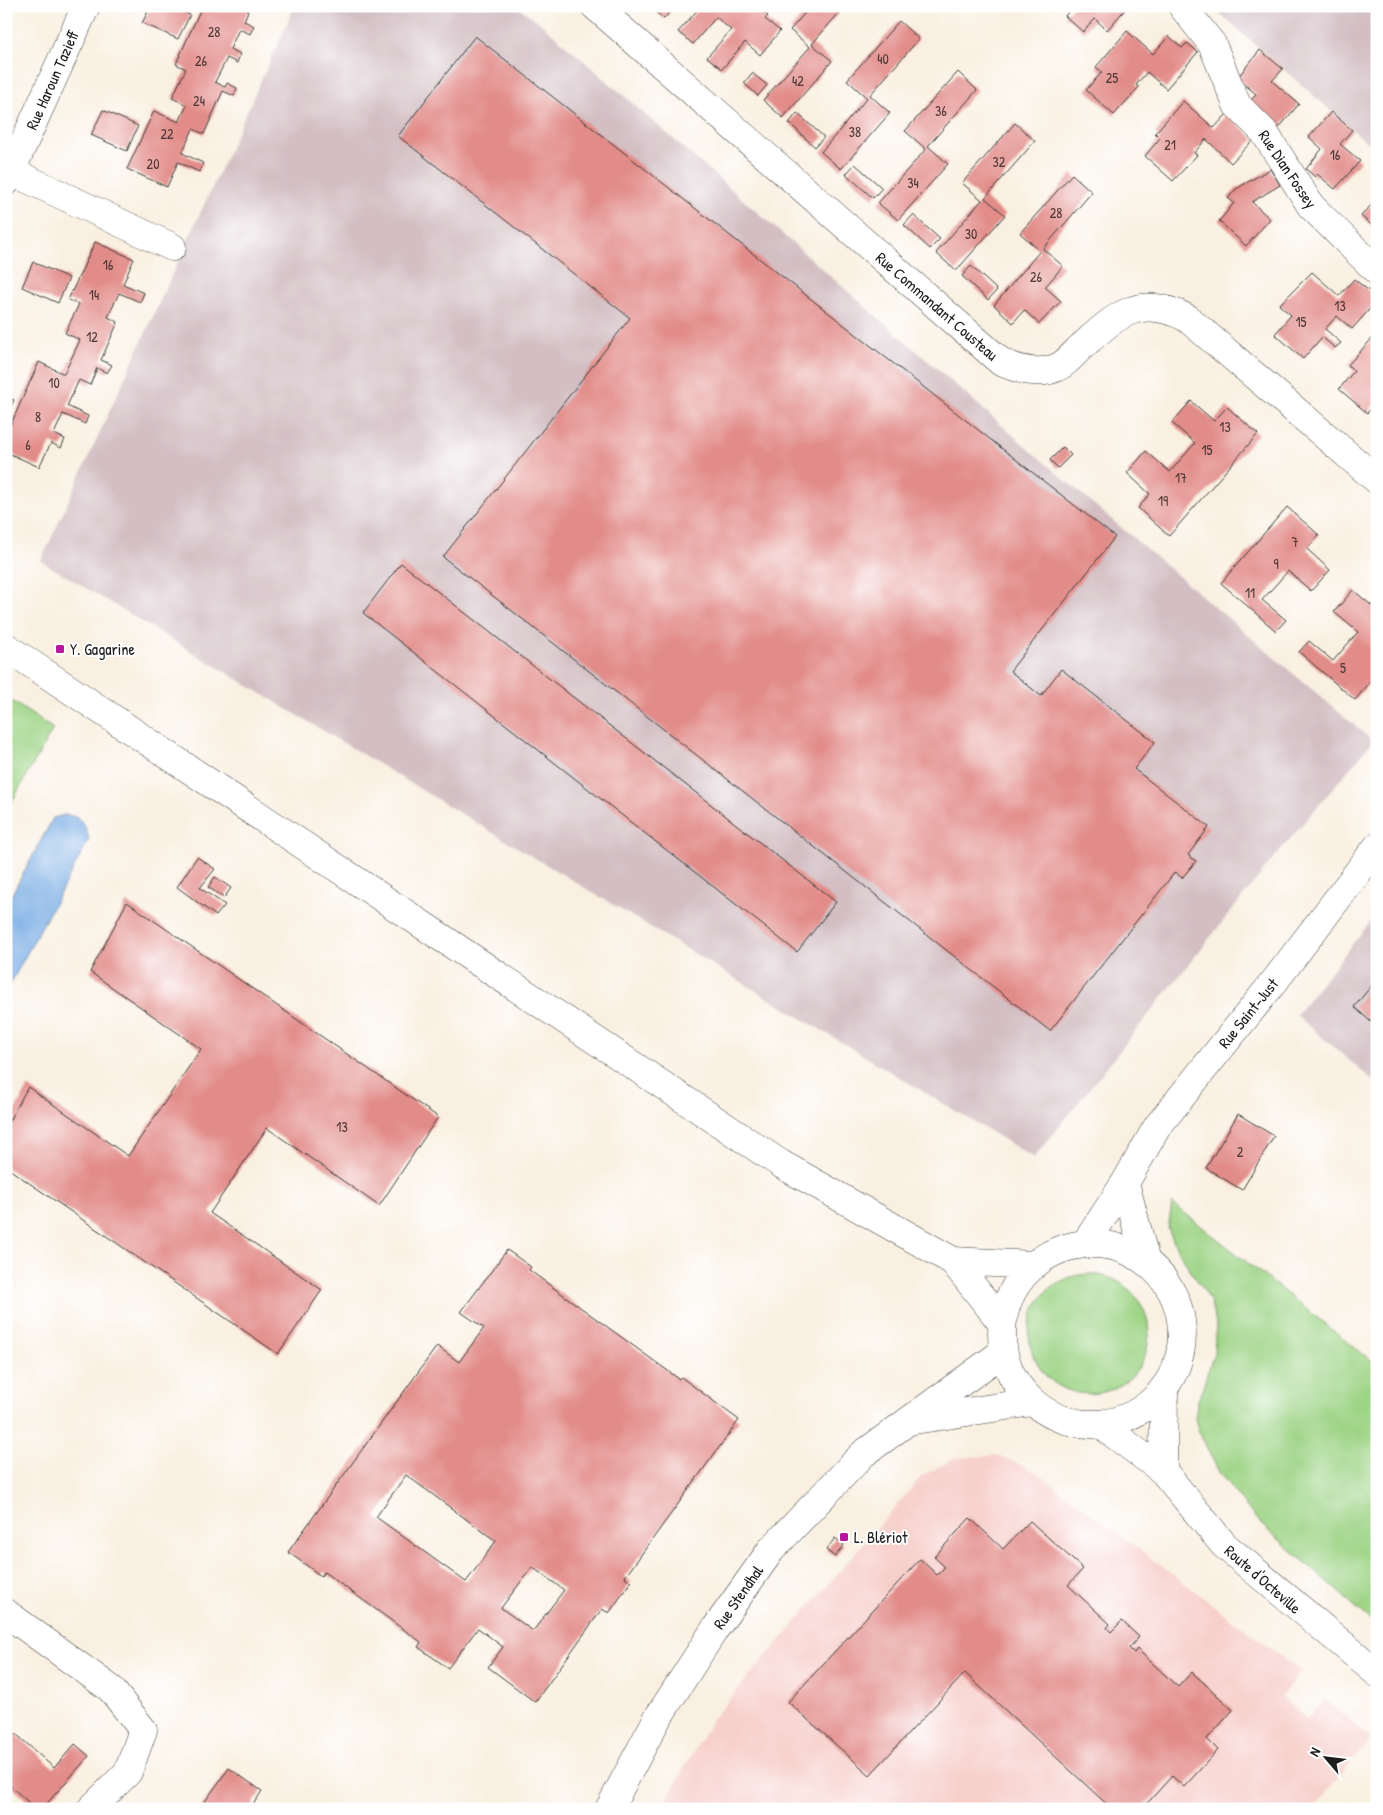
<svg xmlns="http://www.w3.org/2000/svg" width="1383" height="1815" viewBox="0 0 1383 1815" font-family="'Patrick Hand',sans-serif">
<rect width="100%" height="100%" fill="#fff"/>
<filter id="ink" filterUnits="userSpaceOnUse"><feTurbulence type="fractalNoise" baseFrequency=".02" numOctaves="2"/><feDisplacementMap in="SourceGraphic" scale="10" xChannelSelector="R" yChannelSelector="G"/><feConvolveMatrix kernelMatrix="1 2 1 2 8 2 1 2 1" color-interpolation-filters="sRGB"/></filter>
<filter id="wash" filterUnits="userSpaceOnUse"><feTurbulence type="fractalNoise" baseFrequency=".0096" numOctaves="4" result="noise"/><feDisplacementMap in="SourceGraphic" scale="20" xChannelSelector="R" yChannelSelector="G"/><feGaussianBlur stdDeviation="1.12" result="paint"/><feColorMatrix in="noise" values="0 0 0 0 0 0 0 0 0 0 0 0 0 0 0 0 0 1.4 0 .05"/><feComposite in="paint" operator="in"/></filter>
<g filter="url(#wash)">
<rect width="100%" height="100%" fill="#f9f0e1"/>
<path fill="#f7d0cc" d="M 998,1455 L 1036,1472 L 1301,1671 L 1281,1697 L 1307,1719 L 1325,1700 L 1371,1738 L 1313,1809 L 661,1809 L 713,1718 L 922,1476 L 955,1458 Z"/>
<path fill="#d2bec3" d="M 295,6 L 516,6 L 538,21 L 1046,464 L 1373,741 L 1272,860 L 1034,1158 L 41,561 Z
M 1211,6 L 1377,6 L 1377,151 L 1283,69 Z
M 1370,922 L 1377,928 L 1377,1084 L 1296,1015 Z"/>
<path fill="#9ed486" stroke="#5d7851" d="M 6,697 L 53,729 L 6,812 Z
M 1172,1203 L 1377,1365 L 1377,1626 L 1256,1519 L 1220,1474 L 1198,1430 L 1195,1418 L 1197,1404 L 1214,1353 L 1216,1324 L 1210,1300 L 1178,1251 L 1168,1229 Z
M1029 1334a60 60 0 1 1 120 0a60 60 0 1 1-120 0Z"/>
<path fill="#76aae3" stroke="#496380" d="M 64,815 C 81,815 86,825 89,840 L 6,992 L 6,905 L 53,818 Z"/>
<g id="blocks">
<path fill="#e28c89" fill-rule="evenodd" d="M 151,6 L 171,6 L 190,15 L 178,39 L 142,23 Z
M 202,6 L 250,6 L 244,21 L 254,26 L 250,34 L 239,29 L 230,49 L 240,54 L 237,63 L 227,58 L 215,82 L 225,87 L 227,83 L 237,88 L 234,96 L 223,91 L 204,134 L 193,129 L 182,153 L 203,163 L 199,172 L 178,162 L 167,187 L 127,169 L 154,111 L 179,122 L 187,105 L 172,98 L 186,69 L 176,64 Z
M 649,6 L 675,6 L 664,19 Z
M 701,6 L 757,6 L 768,16 L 765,19 L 780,31 L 760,55 L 745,42 L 722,69 L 707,57 L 731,30 L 716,17 L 693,44 L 678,32 Z
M 811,6 L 845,6 L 812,44 L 832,61 L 783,118 L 763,100 L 810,47 L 790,30 Z
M 1073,6 L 1128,6 L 1107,30 L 1095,19 L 1083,32 L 1065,16 Z
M 899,21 L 919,39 L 870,95 L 890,113 L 841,169 L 821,152 L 867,98 L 847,80 Z
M 1127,31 L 1153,54 L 1169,36 L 1182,48 L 1187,43 L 1198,52 L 1166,89 L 1147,72 L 1136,85 L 1139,87 L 1114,115 L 1086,90 L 1102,72 L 1096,67 Z
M 475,36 L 1115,537 L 1010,671 L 1041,696 L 1061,669 L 1155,742 L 1134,769 L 1209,827 L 1188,855 L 1196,861 L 1182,878 L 1175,872 L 1050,1031 L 443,557 L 630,318 L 398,136 Z
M 1260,50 L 1283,69 L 1272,81 L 1299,104 L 1278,129 L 1249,103 L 1256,94 L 1237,78 Z
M 958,72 L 977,90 L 928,146 L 948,164 L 898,220 L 878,203 L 926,149 L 905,131 Z
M 752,73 L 767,85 L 758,96 L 744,83 Z
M 1183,101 L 1214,128 L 1227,114 L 1254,139 L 1231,163 L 1206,139 L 1194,153 L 1197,155 L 1173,181 L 1145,156 L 1160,138 L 1155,133 Z
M 103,110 L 138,126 L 127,151 L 91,135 Z
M 1331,112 L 1352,130 L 1340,144 L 1360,161 L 1335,189 L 1317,174 L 1315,177 L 1306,169 L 1322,149 L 1309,137 Z
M 797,113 L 824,137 L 815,147 L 789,123 Z
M 1015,123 L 1035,141 L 985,198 L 1005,215 L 956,271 L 936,253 L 982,200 L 962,183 Z
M 855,164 L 882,188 L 873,198 L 846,174 Z
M 1270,169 L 1280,185 L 1252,202 L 1270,219 L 1246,246 L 1219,221 L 1234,203 L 1228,198 L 1236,189 Z
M 1072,174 L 1092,192 L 1043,249 L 1063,266 L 1045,287 L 1061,301 L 1039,324 L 1024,310 L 1013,323 L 994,305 L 1040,251 L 1020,233 Z
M 1377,199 L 1377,230 L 1361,216 Z
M 913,215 L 940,239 L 930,249 L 904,225 Z
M 95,242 L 134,259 L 123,284 L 144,293 L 140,302 L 119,293 L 108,317 L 118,322 L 101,360 L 112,365 L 107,373 L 97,368 L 90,385 L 79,380 L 67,406 L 88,416 L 85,424 L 63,414 L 54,434 L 65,439 L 61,448 L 51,443 L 39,467 L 6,452 L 6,435 L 39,362 L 64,374 L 80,340 L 65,333 L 79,304 L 68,300 Z
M 33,262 L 69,278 L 58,303 L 22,287 Z
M 971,266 L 997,290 L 988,300 L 962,276 Z
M 1312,272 L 1339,296 L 1354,279 L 1369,291 L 1373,286 L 1377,289 L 1377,301 L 1352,329 L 1337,316 L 1325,329 L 1341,343 L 1335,348 L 1322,337 L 1303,359 L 1275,334 L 1291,315 L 1279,305 Z
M 1377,333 L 1377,402 L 1367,413 L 1339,389 L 1354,371 L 1348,365 Z
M 6,396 L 14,400 L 6,416 Z
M 1191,401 L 1214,421 L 1227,407 L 1258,434 L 1169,536 L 1138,508 L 1150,494 L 1127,473 L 1146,451 L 1170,472 L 1195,443 L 1172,423 Z
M 1063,447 L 1071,455 L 1058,468 L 1050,460 Z
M 1287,507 L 1319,535 L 1307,549 L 1330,570 L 1311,591 L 1288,571 L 1262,600 L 1286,620 L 1276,631 L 1221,583 Z
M 401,563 L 836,902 L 797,952 L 363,613 Z
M 1353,590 L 1377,610 L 1377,674 L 1355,700 L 1299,652 L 1309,641 L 1333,661 L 1358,632 L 1334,612 Z
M 197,857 L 215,869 L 200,888 L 225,905 L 216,916 L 177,887 Z
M 215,877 L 231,888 L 224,898 L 208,887 Z
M 127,902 L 438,1117 L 379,1206 L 267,1128 L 210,1213 L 322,1290 L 278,1354 L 6,1167 L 6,1126 L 28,1087 L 128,1156 L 201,1049 L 90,972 Z
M 1372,985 L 1377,990 L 1377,1027 L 1354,1007 Z
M 1238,1114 L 1274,1136 L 1242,1190 L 1206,1168 Z
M 507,1250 L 531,1267 L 529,1270 L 679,1379 L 681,1377 L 739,1420 L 625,1577 L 631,1582 L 609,1613 L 602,1609 L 535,1702 L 488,1667 L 503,1647 L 478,1628 L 448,1668 L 418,1647 L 421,1642 L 324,1572 L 321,1576 L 288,1552 L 437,1346 L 459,1362 L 484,1328 L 461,1312 ZM 406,1475 L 496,1541 L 466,1582 L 376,1517 ZM 532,1567 L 564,1590 L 533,1631 L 501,1608 Z
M 970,1518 L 1003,1549 L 1030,1521 L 1083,1569 L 1068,1585 L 1110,1624 L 1107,1628 L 1111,1632 L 1122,1621 L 1139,1637 L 1129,1648 L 1134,1653 L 1137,1649 L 1178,1687 L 1192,1672 L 1233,1710 L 1207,1739 L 1218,1750 L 1184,1787 L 1172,1776 L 1142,1809 L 1112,1809 L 965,1673 L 870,1775 L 788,1702 L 920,1559 L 937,1575 L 945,1567 L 934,1557 Z
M 835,1538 L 844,1545 L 835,1557 L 826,1550 Z
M 6,1725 L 54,1768 L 75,1744 L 89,1756 L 42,1809 L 36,1809 L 6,1782 Z
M 229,1768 L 262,1791 L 250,1809 L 203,1809 L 201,1807 Z"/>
</g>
</g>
<g filter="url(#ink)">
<use href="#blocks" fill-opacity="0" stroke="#3d3c3a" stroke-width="1"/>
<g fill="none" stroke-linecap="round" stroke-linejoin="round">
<defs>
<path id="minor" d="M 595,6 L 1001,362 C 1019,370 1042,376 1060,366 C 1067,362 1074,354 1080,348 C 1116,316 1138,293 1187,318 L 1377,480
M 1182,6 L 1212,44 L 1237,105 L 1264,132 L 1311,206 L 1377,271
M 6,169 L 172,247
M 6,182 L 86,6
M 1125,1183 L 1146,1262
M 1085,1244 L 1125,1183 L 1157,1127 L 1277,978 L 1377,847
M 914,1420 L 1032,1402
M 6,1613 L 111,1689 L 143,1730 L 128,1772 L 91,1809
M 609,1809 L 657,1719 L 715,1629 L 771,1550 L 863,1454 L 1003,1352"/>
<path id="major" d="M 6,647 L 781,1164 L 953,1261 L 1002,1323
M1002 1334a90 90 0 1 1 180 0a90 90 0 1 1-180 0Z
M 953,1261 L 1034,1265
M 1100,1424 L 1163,1471 L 1224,1545 L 1377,1673
M 1163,1471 L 1164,1388"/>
</defs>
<use href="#minor" stroke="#3d3c3a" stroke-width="29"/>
<use href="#major" stroke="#3d3c3a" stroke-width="29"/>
<use href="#minor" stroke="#fff" stroke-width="28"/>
<use href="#major" stroke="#fff" stroke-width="28"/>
</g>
</g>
<g fill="#b5179e" stroke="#fff" stroke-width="2">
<rect x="55" y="644" width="10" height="10" rx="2.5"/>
<rect x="839" y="1532" width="10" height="10" rx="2.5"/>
</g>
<g text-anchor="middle" stroke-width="4" stroke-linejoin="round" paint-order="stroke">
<g font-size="14" fill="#4e3837">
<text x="214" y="37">28</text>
<text x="883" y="64">40</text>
<text x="201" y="66">26</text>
<text x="1112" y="83">25</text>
<text x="798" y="86">42</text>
<text x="199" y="106">24</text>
<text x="941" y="116">36</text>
<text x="855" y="137">38</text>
<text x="167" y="139">22</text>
<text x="1170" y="150">21</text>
<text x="1335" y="160">16</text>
<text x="999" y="167">32</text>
<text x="153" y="169">20</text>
<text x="913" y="188">34</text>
<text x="1056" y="218">28</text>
<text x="971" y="239">30</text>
<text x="108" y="270">16</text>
<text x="1036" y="282">26</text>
<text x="94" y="300">14</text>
<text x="1340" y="311">13</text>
<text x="1301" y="327">15</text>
<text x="92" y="342">12</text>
<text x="54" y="388">10</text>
<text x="38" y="422">8</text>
<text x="1225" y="432">13</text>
<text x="28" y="450">6</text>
<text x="1207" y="455">15</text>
<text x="1181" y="483">17</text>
<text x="1163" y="506">19</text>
<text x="1295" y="547">7</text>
<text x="1276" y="569">9</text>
<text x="1250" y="598">11</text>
<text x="1343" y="673">5</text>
<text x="342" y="1132">13</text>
<text x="1240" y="1157">2</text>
</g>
<g font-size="16" fill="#1c1c1c" stroke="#fff">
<text transform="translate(52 80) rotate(-66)" y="6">Rue Haroun Tazieff</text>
<text transform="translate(1288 169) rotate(56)" y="6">Rue Dian Fossey</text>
<text transform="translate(937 306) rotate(41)" y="6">Rue Commandant Cousteau</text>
<text transform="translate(1248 1013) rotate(-51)" y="6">Rue Saint-Just</text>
<text transform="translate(1263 1579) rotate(41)" y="6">Route d'Octeville</text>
<text transform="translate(738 1597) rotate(-55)" y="6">Rue Stendhal</text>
</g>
<g font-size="16" fill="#1c1c1c" stroke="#fff" text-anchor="start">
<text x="70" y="655">Y. Gagarine</text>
<text x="854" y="1543">L. Blériot</text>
</g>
</g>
<rect width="1383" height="1815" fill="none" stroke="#fff" stroke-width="25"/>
<g transform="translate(1326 1758) rotate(298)" stroke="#ffffff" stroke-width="4" paint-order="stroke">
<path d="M0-4L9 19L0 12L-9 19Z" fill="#1c1c1c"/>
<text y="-8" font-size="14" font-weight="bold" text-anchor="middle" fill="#1c1c1c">N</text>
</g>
</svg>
